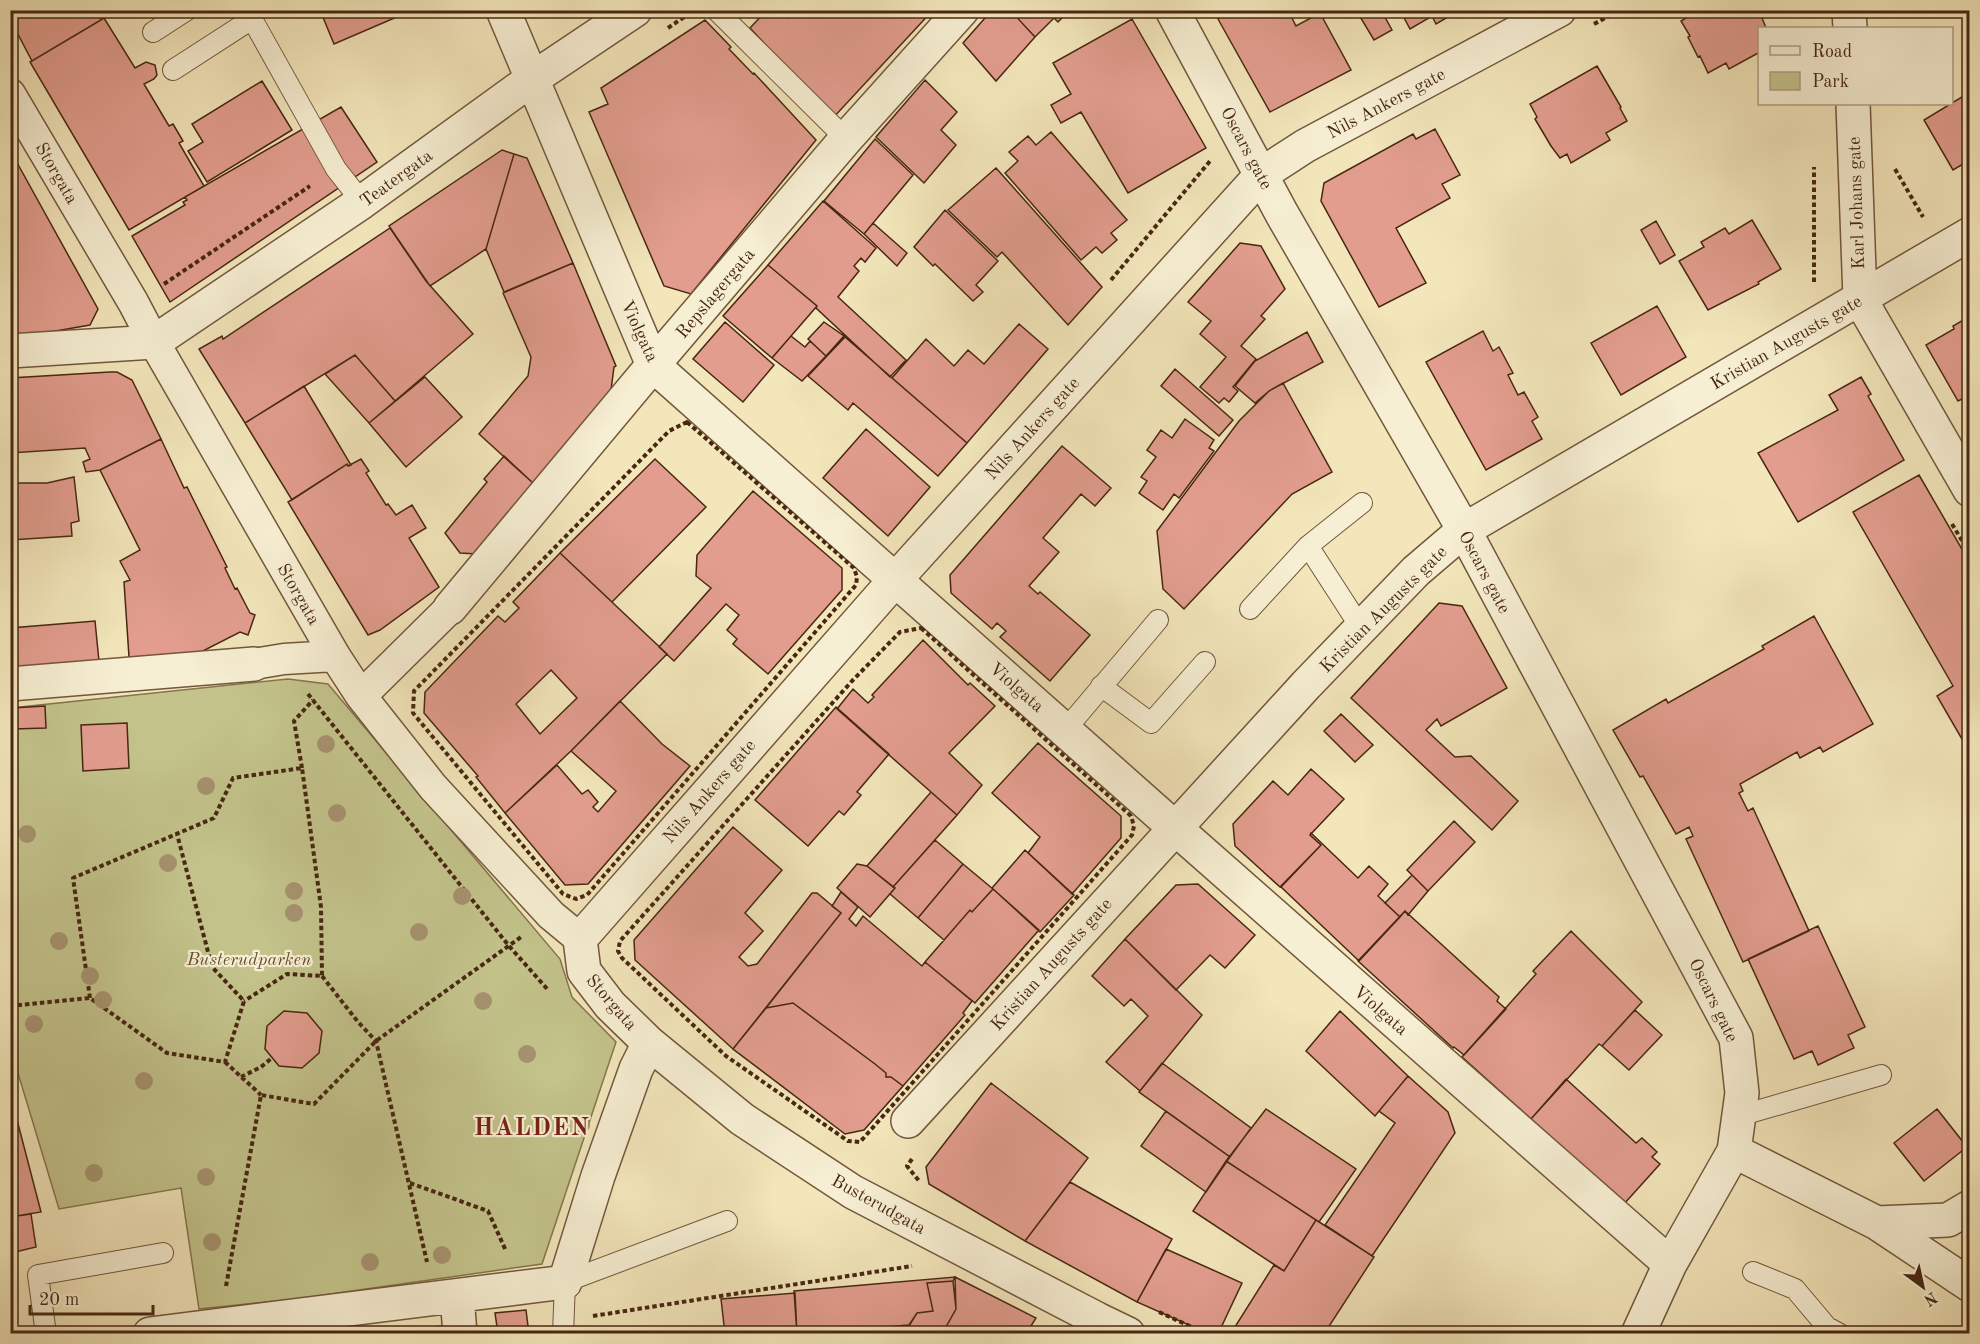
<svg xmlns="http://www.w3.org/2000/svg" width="1980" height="1344" viewBox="0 0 1980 1344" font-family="'Old Standard TT',serif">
<rect width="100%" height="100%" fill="#f3e6bb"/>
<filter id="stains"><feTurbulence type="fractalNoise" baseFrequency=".00333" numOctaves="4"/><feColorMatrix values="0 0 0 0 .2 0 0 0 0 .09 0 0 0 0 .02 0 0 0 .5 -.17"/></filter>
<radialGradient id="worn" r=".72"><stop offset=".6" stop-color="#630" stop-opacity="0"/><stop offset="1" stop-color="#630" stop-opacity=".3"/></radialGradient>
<path fill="#c3c38b" stroke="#86754e" stroke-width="1.5" d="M 288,679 L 328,684 L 560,959 L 572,997 L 616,1042 L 542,1264 L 296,1299 L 199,1309 L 181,1188 L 59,1209 L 11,1050 L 11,708 Z"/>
<path fill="#e29d8e" stroke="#482712" stroke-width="1.5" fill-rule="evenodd" d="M 10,10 L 102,10 L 97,13 L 101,20 L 32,61 L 10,19 Z
M 320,10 L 413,10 L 334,44 Z
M 767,10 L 782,10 L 789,18 L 796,10 L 933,10 L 833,118 L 750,28 Z
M 992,10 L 1010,10 L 1035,37 L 996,81 L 963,43 Z
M 1010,10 L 1070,10 L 1058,22 L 1054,18 L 1035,37 Z
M 1216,10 L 1288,10 L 1296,26 L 1320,13 L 1351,70 L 1270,112 L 1218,19 L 1220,17 Z
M 1356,10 L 1381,10 L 1392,30 L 1374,40 Z
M 1400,10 L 1460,10 L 1436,24 L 1432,16 L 1410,29 Z
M 1699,10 L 1759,10 L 1766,28 L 1760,28 L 1760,52 L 1729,69 L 1726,63 L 1708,73 L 1700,56 L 1698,57 L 1688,37 L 1690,36 L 1681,21 Z
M 104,18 L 135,68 L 146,62 L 155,65 L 157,75 L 154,79 L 144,84 L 169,126 L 173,124 L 183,141 L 179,143 L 204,186 L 129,230 L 30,62 Z
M 1132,19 L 1206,148 L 1128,193 L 1081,112 L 1061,123 L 1051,105 L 1071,94 L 1053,63 Z
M 705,20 L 731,47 L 729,49 L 753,74 L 754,73 L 816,140 L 691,294 L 664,286 L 589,112 L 608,104 L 601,88 Z
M 1597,66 L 1621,107 L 1620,108 L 1627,121 L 1606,133 L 1610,140 L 1571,163 L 1567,154 L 1560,158 L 1551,146 L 1535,119 L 1537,117 L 1530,104 Z
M 925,80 L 957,112 L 941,130 L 956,145 L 924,183 L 876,137 Z
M 262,81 L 292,130 L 207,182 L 188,151 L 203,142 L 192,124 Z
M 1970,92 L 1970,160 L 1953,170 L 1924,120 Z
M 341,107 L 377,162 L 170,302 L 132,236 L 185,205 L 183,202 L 187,200 L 185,197 Z
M 1435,129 L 1460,175 L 1442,184 L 1450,198 L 1396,228 L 1426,283 L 1379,307 L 1321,201 L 1324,183 L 1413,134 L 1416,139 Z
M 1051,132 L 1127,220 L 1111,233 L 1117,240 L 1102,253 L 1096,247 L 1081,260 L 1005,173 L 1018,161 L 1009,152 L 1028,136 L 1036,145 Z
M 875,139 L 913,175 L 864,234 L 824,201 Z
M 10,150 L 98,309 L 90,325 L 21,337 L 20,334 L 10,334 Z
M 502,150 L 514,154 L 486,249 L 430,286 L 389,226 Z
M 514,154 L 527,158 L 573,263 L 504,292 L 486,249 Z
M 996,168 L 1102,287 L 1068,325 L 1002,252 L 997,257 L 948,210 Z
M 823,201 L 876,248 L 865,262 L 861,258 L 854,266 L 859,271 L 838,297 L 906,360 L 890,377 L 816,308 L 817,306 L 768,265 Z
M 945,210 L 998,261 L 976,285 L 983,292 L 973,301 L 935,264 L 933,266 L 914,247 Z
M 1752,220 L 1781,269 L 1758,282 L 1759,284 L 1708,310 L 1679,261 L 1704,247 L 1701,242 L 1725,228 L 1729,234 Z
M 1656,221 L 1675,255 L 1660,264 L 1641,230 Z
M 873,223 L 907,253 L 897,266 L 864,234 Z
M 390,228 L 426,281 L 473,334 L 395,401 L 355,355 L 245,423 L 199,349 L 222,336 L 223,339 Z
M 1240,243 L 1261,246 L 1285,289 L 1261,316 L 1265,319 L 1241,346 L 1256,359 L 1233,387 L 1238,391 L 1229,402 L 1224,398 L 1219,403 L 1200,387 L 1226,357 L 1200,334 L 1211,321 L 1188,302 Z
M 573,263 L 616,366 L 614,367 L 611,390 L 534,484 L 479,434 L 528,376 L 531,357 L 503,293 Z
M 768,265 L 817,306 L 772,358 L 723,316 Z
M 1657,306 L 1686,357 L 1621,395 L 1591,343 Z
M 1970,316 L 1970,395 L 1958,401 L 1926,345 L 1954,329 L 1953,326 Z
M 725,322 L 774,365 L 743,402 L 693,359 Z
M 824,322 L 844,336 L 826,356 L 808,339 Z
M 1019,324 L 1048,349 L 967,443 L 892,378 L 926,339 L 954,366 L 968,350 L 984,364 Z
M 1483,331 L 1493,351 L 1499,347 L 1513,373 L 1508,375 L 1518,395 L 1524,392 L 1538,417 L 1532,421 L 1542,439 L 1486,470 L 1426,362 Z
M 1307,332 L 1323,362 L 1269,391 L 1255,403 L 1235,386 L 1255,361 Z
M 791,336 L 805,347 L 810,341 L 826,356 L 802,381 L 772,358 Z
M 845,337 L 967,443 L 938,476 L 853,403 L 848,410 L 808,376 Z
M 355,355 L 395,401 L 369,423 L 325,374 Z
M 1175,369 L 1233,420 L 1219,436 L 1161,386 Z
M 110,372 L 117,372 L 132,380 L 161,439 L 100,470 L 86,472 L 83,462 L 90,459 L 85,448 L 10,453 L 10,378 Z
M 425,377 L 462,417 L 406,467 L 369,423 Z
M 1861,377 L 1871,394 L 1868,396 L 1904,460 L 1798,522 L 1758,453 L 1838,410 L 1829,395 Z
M 1283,383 L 1332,472 L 1292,494 L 1184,609 L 1163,589 L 1157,531 L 1239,421 L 1269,391 Z
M 304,386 L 351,465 L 348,466 L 347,464 L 292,500 L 245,423 Z
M 1185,419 L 1214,440 L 1209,448 L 1214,451 L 1179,498 L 1174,494 L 1163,510 L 1139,493 L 1147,481 L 1141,477 L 1156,457 L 1147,450 L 1161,430 L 1172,438 Z
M 866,429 L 930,487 L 888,536 L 823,478 Z
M 161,439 L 184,488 L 187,487 L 227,567 L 225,568 L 235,589 L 237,588 L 250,613 L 255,615 L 248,635 L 240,632 L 195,655 L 129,657 L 124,582 L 130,580 L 120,561 L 140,550 L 100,470 Z
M 1062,446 L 1111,488 L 1095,506 L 1081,494 L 1043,538 L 1059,552 L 1029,586 L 1038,594 L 1040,592 L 1090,635 L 1050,681 L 1000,637 L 1006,631 L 997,623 L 992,629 L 951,593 L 950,575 Z
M 504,456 L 534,484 L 477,554 L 460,553 L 445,533 L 487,482 L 484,479 Z
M 361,459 L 369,471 L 366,473 L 386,505 L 388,504 L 396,515 L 412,505 L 426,528 L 409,538 L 439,587 L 380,630 L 368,635 L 288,502 L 347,464 L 348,466 Z
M 655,459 L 706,507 L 612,602 L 560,553 Z
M 1919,475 L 1970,563 L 1970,753 L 1937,696 L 1953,686 L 1853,512 Z
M 74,477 L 79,521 L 71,523 L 72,536 L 10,540 L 10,483 L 47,483 Z
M 753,491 L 842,568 L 842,590 L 768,674 L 733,644 L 737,639 L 727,630 L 739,615 L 726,604 L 674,661 L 659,647 L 711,588 L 696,576 L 697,555 Z
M 560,553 L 667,654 L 571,751 L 505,813 L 476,777 L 478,776 L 424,713 L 425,692 L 498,616 L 505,622 L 519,608 L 513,602 ZM 551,670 L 577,698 L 540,734 L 516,704 Z
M 1439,603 L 1462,606 L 1507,688 L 1441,726 L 1437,719 L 1426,730 L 1455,757 L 1471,756 L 1518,801 L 1492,830 L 1351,698 Z
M 1814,616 L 1873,724 L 1823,752 L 1820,747 L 1800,758 L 1797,752 L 1740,784 L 1743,791 L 1739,793 L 1748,811 L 1753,808 L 1809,931 L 1743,962 L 1686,839 L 1693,836 L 1689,827 L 1676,834 L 1643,776 L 1640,777 L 1613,730 L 1666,699 L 1668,703 L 1764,649 L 1762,646 Z
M 95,621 L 99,661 L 10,668 L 10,628 Z
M 923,640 L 968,685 L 970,683 L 995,706 L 949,753 L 982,785 L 957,815 L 837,709 L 853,689 L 868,703 L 874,697 L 872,695 Z
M 620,701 L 662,744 L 690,766 L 588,884 L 565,885 L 505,813 L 557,765 L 582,794 L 588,790 L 598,802 L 593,807 L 598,812 L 616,791 L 571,751 Z
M 45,706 L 46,728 L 13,729 L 12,708 Z
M 836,707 L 889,754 L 857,792 L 861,795 L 844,815 L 839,811 L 808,846 L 755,800 Z
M 1341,714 L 1373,745 L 1355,762 L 1324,731 Z
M 127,723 L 129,768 L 83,771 L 81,725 Z
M 1038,743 L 1121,816 L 1121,838 L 1072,894 L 1028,853 L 1040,837 L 992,793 Z
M 1311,769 L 1344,799 L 1310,835 L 1321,845 L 1280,887 L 1235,846 L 1233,824 L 1273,781 L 1288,795 Z
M 931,792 L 957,815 L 893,887 L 867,866 Z
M 1454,821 L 1475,842 L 1428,891 L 1407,870 Z
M 733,827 L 782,870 L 745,913 L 763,931 L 739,957 L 748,966 L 757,964 L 812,893 L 817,893 L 841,913 L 733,1049 L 635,960 L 634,940 Z
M 1311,833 L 1358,878 L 1369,866 L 1388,884 L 1378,896 L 1400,917 L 1359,961 L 1281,887 L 1321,845 L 1310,835 Z
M 935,840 L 963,864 L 918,918 L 890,894 L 895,888 L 893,887 Z
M 1025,850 L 1074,895 L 1040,932 L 992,888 Z
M 857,864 L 867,866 L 895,888 L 870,917 L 837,888 Z
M 963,864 L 993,889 L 972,912 L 970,910 L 944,940 L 918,918 Z
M 1412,875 L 1428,891 L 1408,915 L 1405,911 L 1400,917 L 1385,903 Z
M 1198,884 L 1255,935 L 1225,968 L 1210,955 L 1176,990 L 1125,939 L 1176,885 Z
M 993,889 L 1039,930 L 975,1003 L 925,962 L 970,910 L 972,912 Z
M 841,892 L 858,907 L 849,919 L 856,926 L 863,916 L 922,966 L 925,962 L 972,1001 L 963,1013 L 965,1015 L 903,1086 L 891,1077 L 886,1077 L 886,1073 L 875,1064 L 793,1003 L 766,1008 L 841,913 L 832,906 Z
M 1405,911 L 1499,997 L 1497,1001 L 1506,1009 L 1464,1055 L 1454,1047 L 1453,1048 L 1358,961 Z
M 1818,926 L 1865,1027 L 1848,1035 L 1854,1048 L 1818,1065 L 1812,1051 L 1794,1059 L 1748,959 Z
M 1571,931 L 1642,1002 L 1602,1046 L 1599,1044 L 1531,1119 L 1462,1057 L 1536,974 L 1533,971 Z
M 1125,939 L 1202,1015 L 1140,1091 L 1106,1062 L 1148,1016 L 1131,999 L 1124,1006 L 1092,976 Z
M 793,1003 L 875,1064 L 886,1073 L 886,1077 L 891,1077 L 903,1086 L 864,1130 L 845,1134 L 733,1049 L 766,1008 Z
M 1635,1010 L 1662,1035 L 1629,1070 L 1602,1046 Z
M 284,1011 L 307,1013 L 322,1031 L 319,1053 L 302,1068 L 279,1066 L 265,1049 L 267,1026 Z
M 1340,1011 L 1408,1076 L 1375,1116 L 1306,1051 Z
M 1162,1063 L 1251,1128 L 1230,1157 L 1139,1092 Z
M 1408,1076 L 1448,1112 L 1455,1133 L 1372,1256 L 1325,1225 L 1395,1123 L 1379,1111 Z
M 1566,1079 L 1636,1143 L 1642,1138 L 1657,1152 L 1652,1157 L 1660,1164 L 1624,1204 L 1531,1119 Z
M 991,1083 L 1088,1158 L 1025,1241 L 929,1184 L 926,1167 Z
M 10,1093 L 41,1212 L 10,1217 Z
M 1266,1109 L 1356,1169 L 1319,1222 L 1226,1161 Z
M 1937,1109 L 1967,1147 L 1924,1181 L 1894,1143 Z
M 1166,1111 L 1230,1157 L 1206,1192 L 1141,1146 Z
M 1226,1161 L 1316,1220 L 1284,1271 L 1193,1211 Z
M 1070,1182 L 1172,1239 L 1137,1302 L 1025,1241 Z
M 31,1214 L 36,1247 L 11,1253 L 10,1217 Z
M 1316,1220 L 1374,1257 L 1324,1334 L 1239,1334 L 1233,1330 L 1274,1265 L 1284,1271 Z
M 1166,1249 L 1242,1283 L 1218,1334 L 1209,1334 L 1137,1302 Z
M 955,1277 L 1036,1318 L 1026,1334 L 942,1334 L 956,1309 Z
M 955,1277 L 953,1281 L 927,1283 L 933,1311 L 917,1313 L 909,1325 L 797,1334 L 794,1291 Z
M 953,1281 L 956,1309 L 942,1334 L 904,1334 L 917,1313 L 933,1311 L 927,1283 Z
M 795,1293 L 797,1334 L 725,1334 L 721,1299 Z
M 526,1310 L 529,1334 L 498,1334 L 495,1313 Z
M 909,1325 L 904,1334 L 804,1334 Z
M 442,1326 L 443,1334 L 355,1334 Z"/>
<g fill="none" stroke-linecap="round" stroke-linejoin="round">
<defs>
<path id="service" d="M 247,10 L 336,169 L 362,202
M 716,10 L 835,128 L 845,140
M 153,32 L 187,10
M 173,70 L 252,19
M 1308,546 L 1362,503
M 1250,609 L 1308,546 L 1361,628
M 1101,686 L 1151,723 L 1205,662
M 1066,729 L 1158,620
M 1739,1116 L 1881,1075
M 1753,1272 L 1795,1289 L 1827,1327 L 1840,1334
M 46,1334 L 38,1275 L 163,1253
M 563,1334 L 565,1282 L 727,1221"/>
<path id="pedestrian" d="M 10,94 L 133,302 L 154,342 L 335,656 L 361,696 L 433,787 L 551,915 L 580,939
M 254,664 L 284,659 L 335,656
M 361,696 L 450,608"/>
<path id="minor" d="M 503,10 L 653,365 L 1175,828 L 1670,1264
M 1172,10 L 1282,214 L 1464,530 L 1736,1038 L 1742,1093 L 1734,1151
M 1849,10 L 1850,28
M 1853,104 L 1860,299 L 1970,490
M 10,351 L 154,342 L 362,202 L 532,79 L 635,10
M 450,608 L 653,365 L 845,140 L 962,10
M 10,684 L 254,664
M 908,1121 L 1306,685 L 1416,571 L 1464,530 L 1970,234
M 1877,1223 L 1948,1220 L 1970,1207
M 457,1296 L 460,1334
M 150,1334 L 565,1282 L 598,1176 L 636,1069 L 649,1043
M 1128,1334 L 1097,1319 L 853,1192 L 742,1119 L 649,1043 L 610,1005 L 584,971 L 580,939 L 895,580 L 1262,174 L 1305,146 L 1559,10
M 1638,1334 L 1670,1264 L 1734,1151 L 1877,1223 L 1970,1285"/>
</defs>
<use href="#service" stroke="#73573c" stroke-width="22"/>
<use href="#pedestrian" stroke="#73573c" stroke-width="33"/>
<use href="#minor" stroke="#73573c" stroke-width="36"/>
<path stroke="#482712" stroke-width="4" stroke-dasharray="4.5 3" stroke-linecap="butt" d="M 1594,24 L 1620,10
M 668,28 L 687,15
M 1895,169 L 1923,217
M 1111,280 L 1210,161
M 1814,282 L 1814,167
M 164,284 L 310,186
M 687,422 L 854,568 L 857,577 L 856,585 L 587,895 L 576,899 L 563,894 L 413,713 L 414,691 L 669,431 Z
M 1952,524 L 1970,554
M 921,628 L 1131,816 L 1134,826 L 1132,835 L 860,1142 L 848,1141 L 726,1056 L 622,958 L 618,951 L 620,941 L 852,681 L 900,632 Z
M 308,694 L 509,946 L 549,991
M 302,768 L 294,721 L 313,700
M 322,976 L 358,1022 L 376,1041 L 427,1262
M 90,998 L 73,878 L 214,818 L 233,778 L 302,768 L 321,907 L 322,976 L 287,974 L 244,1001
M 10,1006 L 90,998 L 167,1053 L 225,1062 L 244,1001 L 212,967 L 177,834
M 225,1062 L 261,1095
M 241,1077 L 261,1067 L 272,1058
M 912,1159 L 907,1166 L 919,1181
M 410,1183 L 488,1211 L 506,1251
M 226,1286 L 261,1095 L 314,1104 L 376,1041 L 521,937
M 1159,1312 L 1207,1334
M 593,1316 L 912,1266"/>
<use href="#service" stroke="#f7efd3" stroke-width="20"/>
<use href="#pedestrian" stroke="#f7efd3" stroke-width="30"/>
<use href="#minor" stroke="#f7efd3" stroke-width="33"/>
</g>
<g fill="#a6926f">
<circle cx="326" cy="744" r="9"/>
<circle cx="206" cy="786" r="9"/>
<circle cx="337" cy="813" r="9"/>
<circle cx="27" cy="834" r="9"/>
<circle cx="168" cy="863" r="9"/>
<circle cx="294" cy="891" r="9"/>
<circle cx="462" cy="896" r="9"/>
<circle cx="294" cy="913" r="9"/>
<circle cx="419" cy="932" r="9"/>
<circle cx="59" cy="941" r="9"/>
<circle cx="90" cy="976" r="9"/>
<circle cx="103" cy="1000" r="9"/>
<circle cx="483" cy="1001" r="9"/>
<circle cx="34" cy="1024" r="9"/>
<circle cx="527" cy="1054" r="9"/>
<circle cx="144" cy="1081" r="9"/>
<circle cx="581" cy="1125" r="9"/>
<circle cx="94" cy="1173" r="9"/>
<circle cx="206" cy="1177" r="9"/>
<circle cx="212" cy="1242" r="9"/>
<circle cx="442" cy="1255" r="9"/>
<circle cx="370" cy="1262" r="9"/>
</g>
<g text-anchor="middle" stroke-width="4.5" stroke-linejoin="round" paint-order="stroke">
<g font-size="18" fill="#482712" stroke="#f7efd3">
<text transform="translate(1386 103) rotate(-28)" y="6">Nils Ankers gate</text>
<text transform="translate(1247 148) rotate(62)" y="6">Oscars gate</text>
<text transform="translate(57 173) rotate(60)" y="6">Storgata</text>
<text transform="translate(396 178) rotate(-36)" y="6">Teatergata</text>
<text transform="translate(1856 203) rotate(-92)" y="6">Karl Johans gate</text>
<text transform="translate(715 293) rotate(-50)" y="6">Repslagergata</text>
<text transform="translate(640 331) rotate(65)" y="6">Violgata</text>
<text transform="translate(1786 342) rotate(-30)" y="6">Kristian Augusts gate</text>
<text transform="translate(1032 428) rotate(-48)" y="6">Nils Ankers gate</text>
<text transform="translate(1485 572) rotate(62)" y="6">Oscars gate</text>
<text transform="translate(299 594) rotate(60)" y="6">Storgata</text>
<text transform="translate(1383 609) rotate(-45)" y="6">Kristian Augusts gate</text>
<text transform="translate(1017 687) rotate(41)" y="6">Violgata</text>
<text transform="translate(709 791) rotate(-49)" y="6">Nils Ankers gate</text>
<text transform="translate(1051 964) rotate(-48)" y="6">Kristian Augusts gate</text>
<text transform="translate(1714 1000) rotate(64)" y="6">Oscars gate</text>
<text transform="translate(612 1002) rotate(49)" y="6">Storgata</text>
<text transform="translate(1381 1010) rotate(41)" y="6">Violgata</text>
<text transform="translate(879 1204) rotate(29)" y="6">Busterudgata</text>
</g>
<g font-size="18" font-style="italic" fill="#674e30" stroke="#f7efd3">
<text x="249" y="965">Busterudparken</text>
</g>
<g font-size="24" font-weight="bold" letter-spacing="1.5" fill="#7a1f14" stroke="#f7efd3">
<text x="532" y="1135">HALDEN</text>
</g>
</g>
<rect width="1980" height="1344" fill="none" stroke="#f3e6bb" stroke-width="36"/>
<rect x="12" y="12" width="1956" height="1320" fill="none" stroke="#482712" stroke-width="3"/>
<rect x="18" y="18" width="1944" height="1308" fill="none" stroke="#482712" stroke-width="1.5"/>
<rect x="1758" y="27" width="195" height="78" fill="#f7efd3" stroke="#b19f86" stroke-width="1.5"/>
<rect x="1770" y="46" width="30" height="9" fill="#f7efd3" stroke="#b19f86" stroke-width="1.5"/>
<text x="1812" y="57" font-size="18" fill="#482712">Road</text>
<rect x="1770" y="72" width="30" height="18" fill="#c3c38b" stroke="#b19f86" stroke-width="1.5"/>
<text x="1812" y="87" font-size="18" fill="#482712">Park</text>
<g transform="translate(1923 1287) rotate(147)" stroke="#f7efd3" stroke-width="4.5" paint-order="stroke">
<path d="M0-4.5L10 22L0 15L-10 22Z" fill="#482712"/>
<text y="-9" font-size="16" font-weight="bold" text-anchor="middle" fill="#482712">N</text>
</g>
<path d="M30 1305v9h123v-9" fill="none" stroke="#482712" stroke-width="3"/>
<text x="39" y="1305" font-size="18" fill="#482712" stroke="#f7efd3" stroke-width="4.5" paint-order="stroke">20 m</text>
<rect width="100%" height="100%" filter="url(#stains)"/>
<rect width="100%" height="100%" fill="url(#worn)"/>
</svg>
